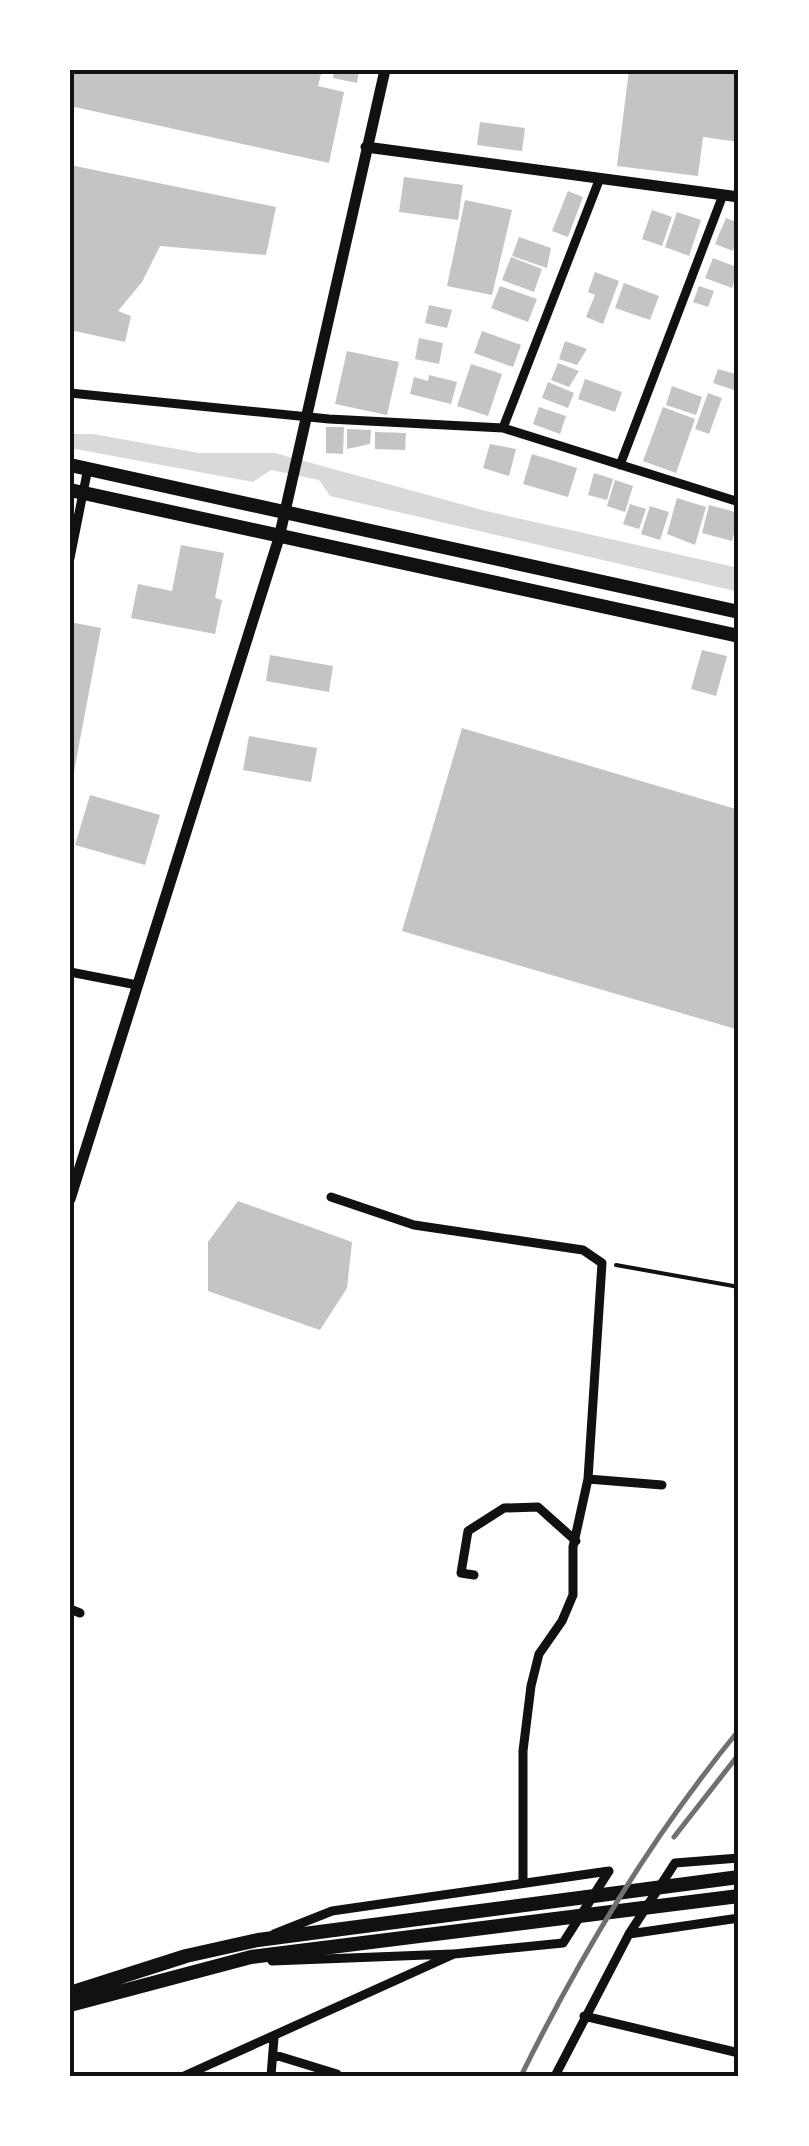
<svg xmlns="http://www.w3.org/2000/svg" width="809" height="2146" viewBox="0 0 809 2146" font-family="Rubik,sans-serif">
<rect width="100%" height="100%" fill="#fff"/>
<path fill="#d9d9d9" d="M 70,434 L 93,434 L 199,453 L 275,453 L 486,511 L 739,568 L 739,592 L 330,496 L 319,480 L 271,470 L 253,482 L 70,448 Z"/>
<path fill="#c4c4c4" d="M 70,70 L 322,70 L 318,86 L 344,92 L 329,163 L 70,106 Z
M 334,70 L 359,70 L 357,83 L 333,78 Z
M 629,70 L 739,70 L 739,142 L 703,137 L 698,176 L 617,166 Z
M 480,122 L 525,128 L 522,151 L 477,145 Z
M 70,165 L 276,207 L 266,255 L 160,246 L 142,282 L 118,311 L 131,316 L 125,342 L 70,330 Z
M 404,177 L 463,185 L 458,220 L 399,212 Z
M 568,191 L 583,197 L 568,237 L 552,231 Z
M 465,200 L 512,210 L 492,295 L 447,286 Z
M 652,210 L 672,217 L 662,246 L 642,239 Z
M 677,212 L 701,220 L 689,256 L 665,247 Z
M 726,218 L 739,223 L 733,251 L 715,244 Z
M 519,237 L 551,248 L 547,268 L 512,256 Z
M 511,257 L 542,269 L 534,292 L 502,280 Z
M 713,258 L 739,268 L 732,288 L 705,278 Z
M 595,272 L 619,281 L 603,324 L 586,317 L 595,295 L 588,292 Z
M 624,283 L 659,296 L 650,320 L 615,308 Z
M 500,286 L 537,299 L 528,322 L 491,308 Z
M 699,286 L 714,291 L 708,307 L 693,302 Z
M 429,305 L 452,310 L 447,328 L 425,323 Z
M 482,331 L 521,345 L 513,367 L 474,353 Z
M 419,338 L 443,343 L 439,364 L 415,359 Z
M 565,341 L 587,349 L 577,365 L 559,359 Z
M 347,351 L 399,362 L 387,415 L 335,404 Z
M 558,363 L 579,371 L 569,387 L 551,380 Z
M 471,364 L 502,374 L 488,416 L 457,406 Z
M 718,369 L 739,375 L 737,391 L 713,383 Z
M 429,375 L 457,382 L 451,404 L 410,394 L 414,377 L 428,381 Z
M 585,379 L 622,392 L 615,412 L 578,399 Z
M 548,382 L 574,393 L 568,408 L 542,398 Z
M 672,386 L 702,397 L 696,415 L 666,405 Z
M 708,393 L 722,398 L 709,434 L 695,429 Z
M 539,407 L 566,416 L 560,434 L 533,424 Z
M 663,407 L 695,419 L 676,473 L 643,461 Z
M 326,427 L 344,427 L 343,454 L 326,453 Z
M 347,429 L 371,430 L 370,444 L 347,449 Z
M 375,432 L 406,433 L 405,450 L 375,449 Z
M 490,444 L 516,449 L 509,476 L 483,468 Z
M 532,454 L 577,468 L 568,497 L 523,484 Z
M 594,473 L 613,479 L 607,500 L 588,495 Z
M 615,480 L 633,486 L 625,512 L 607,506 Z
M 677,498 L 706,507 L 695,545 L 667,534 Z
M 630,504 L 646,509 L 639,529 L 623,524 Z
M 709,505 L 739,513 L 732,541 L 702,533 Z
M 650,506 L 669,512 L 660,540 L 641,534 Z
M 181,545 L 224,553 L 215,598 L 222,600 L 215,634 L 131,618 L 138,584 L 172,591 Z
M 70,622 L 101,628 L 72,782 L 70,782 Z
M 702,650 L 727,656 L 716,696 L 691,689 Z
M 270,655 L 333,666 L 329,692 L 266,681 Z
M 462,728 L 739,810 L 739,1030 L 402,931 Z
M 249,736 L 317,748 L 311,782 L 243,770 Z
M 90,795 L 160,815 L 145,865 L 75,845 Z
M 238,1201 L 352,1242 L 347,1288 L 320,1330 L 208,1291 L 208,1242 Z"/>
<g fill="none" stroke-linecap="round" stroke-linejoin="round">
<path stroke="#111" stroke-width="4" d="M 616,1265 L 739,1287"/>
<path stroke="#111" stroke-width="9" d="M 70,393 L 329,419 L 503,428 L 739,502
M 503,428 L 600,178
M 620,465 L 723,195
M 70,558 L 88,468
M 70,972 L 137,985
M 331,1197 L 414,1225 L 583,1250 L 602,1263 L 588,1479 L 573,1547 L 573,1595 L 562,1621 L 539,1654 L 531,1686 L 523,1751 L 523,1883
M 588,1479 L 662,1485
M 474,1575 L 461,1573 L 468,1531 L 504,1508 L 538,1507 L 576,1541
M 70,1609 L 80,1613
M 274,1934 L 332,1911 L 609,1871
M 629,1934 L 739,1918
M 272,1961 L 452,1954
M 584,2016 L 739,2053
M 275,2055 L 337,2074
M 184,2076 L 454,1954 L 563,1943 L 609,1871
M 271,2076 L 274,2038
M 555,2076 L 629,1934 L 675,1863 L 739,1858"/>
<path stroke="#111" stroke-width="11" d="M 366,147 L 739,197
M 70,1199 L 279,538 L 385,70"/>
<path stroke="#111" stroke-width="14" d="M 70,465 L 739,612
M 70,490 L 739,636
M 70,1993 L 186,1956 L 258,1940 L 739,1877
M 70,2005 L 251,1957 L 739,1896"/>
<path stroke="#707070" stroke-width="5" d="M 674,1837 L 739,1754
M 521,2076 C 582,1952 651,1837 739,1730"/>
</g>
<rect width="809" height="2146" fill="none" stroke="#ffffff" stroke-width="145"/>
<rect x="72" y="72" width="664" height="2002" fill="none" stroke="#111" stroke-width="4"/>
</svg>
